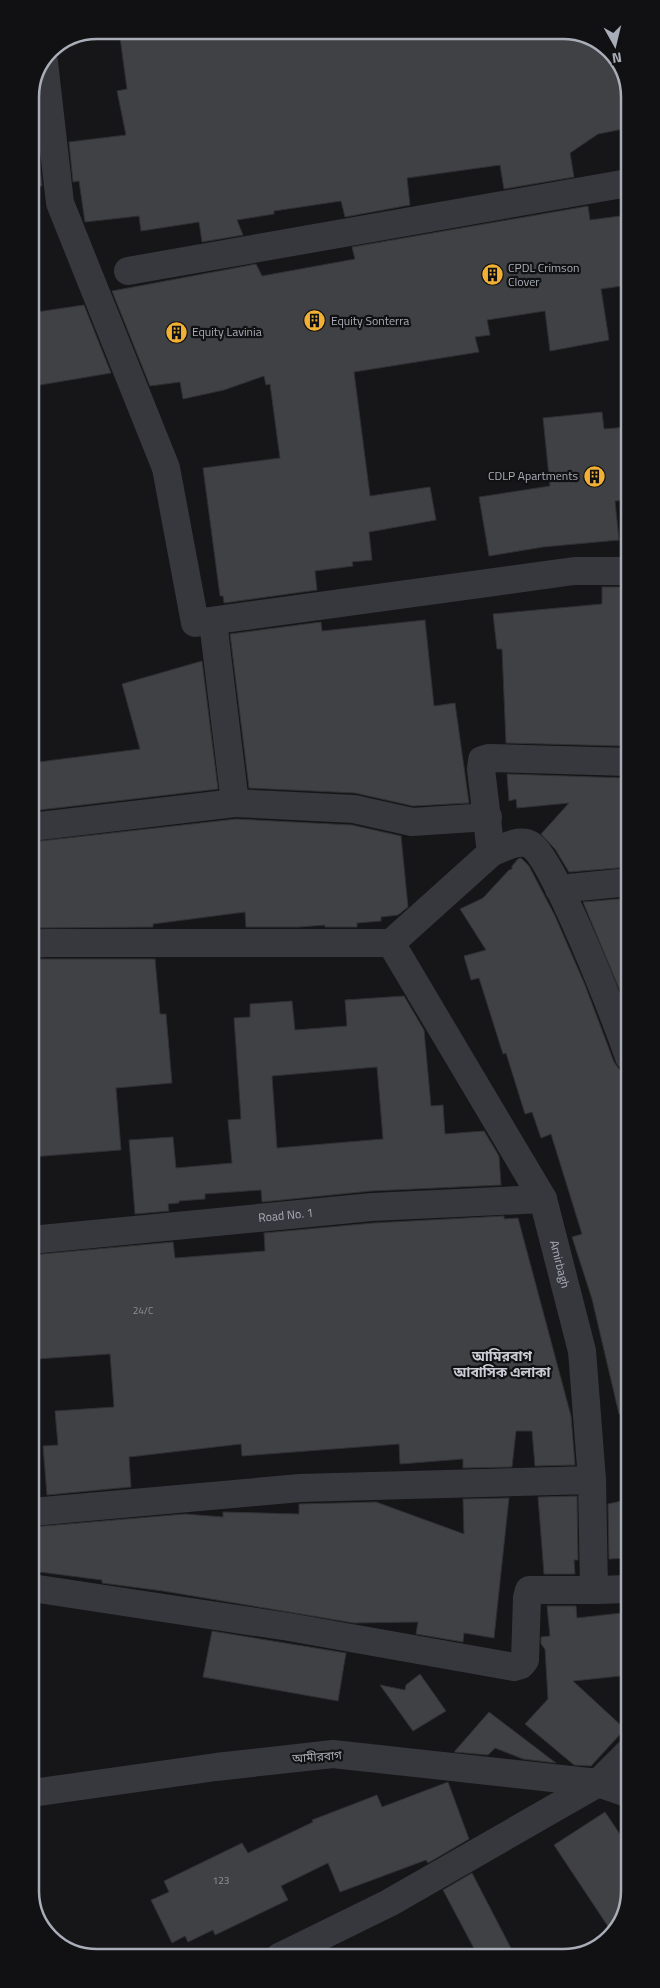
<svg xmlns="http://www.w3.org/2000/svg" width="660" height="1988" viewBox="0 0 660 1988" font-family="'Titillium Web','Noto Sans Bengali',sans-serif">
<rect width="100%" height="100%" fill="#161618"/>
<path fill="#404145" stroke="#303034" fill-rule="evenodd" d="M 119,30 L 568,30 L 607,46 L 628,80 L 628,128 L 598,134 L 570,153 L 574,177 L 504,189 L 500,165 L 407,178 L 410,205 L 345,217 L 341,201 L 274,211 L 274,214 L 237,220 L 243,235 L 202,242 L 199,222 L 141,231 L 139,216 L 85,222 L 79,181 L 73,182 L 69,142 L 126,135 L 117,91 L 127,89 Z
M 38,145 L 42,186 L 30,187 L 30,146 Z
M 588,206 L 590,220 L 628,215 L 628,285 L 601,289 L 609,340 L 550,351 L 545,311 L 487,320 L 490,335 L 475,337 L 479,352 L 354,372 L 370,496 L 430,487 L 436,520 L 369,532 L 372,560 L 352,562 L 353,566 L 315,571 L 317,590 L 224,603 L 223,596 L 220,596 L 203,468 L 280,458 L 270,384 L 266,385 L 264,376 L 224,390 L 183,399 L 180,382 L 150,386 L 112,291 L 256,264 L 262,276 L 355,259 L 352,247 Z
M 84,305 L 111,373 L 34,386 L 30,363 L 30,313 Z
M 602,412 L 604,429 L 628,427 L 628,500 L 615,501 L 619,540 L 543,547 L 489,556 L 479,497 L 550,486 L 543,418 Z
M 602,587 L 628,587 L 629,739 L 622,739 L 622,746 L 506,743 L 502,649 L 497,649 L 493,614 L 602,604 Z
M 425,620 L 434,706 L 455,703 L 469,803 L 413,806 L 355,793 L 249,788 L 230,634 L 321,622 L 322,631 Z
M 202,661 L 218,789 L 31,811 L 31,763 L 140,749 L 122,684 Z
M 507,774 L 626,778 L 629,805 L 629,867 L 569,872 L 555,849 L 541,834 L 569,803 L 517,808 L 516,799 L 509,801 Z
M 236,819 L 352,825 L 401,836 L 408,907 L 398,915 L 381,917 L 381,921 L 357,923 L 357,927 L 325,927 L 325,925 L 299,927 L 246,927 L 245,912 L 153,924 L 153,927 L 31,928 L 31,842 Z
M 521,858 L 529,866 L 555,916 L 585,985 L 614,1062 L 619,1069 L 625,1072 L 629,1084 L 629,1413 L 619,1414 L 592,1299 L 572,1237 L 582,1234 L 551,1134 L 541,1138 L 532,1112 L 525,1114 L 506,1053 L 503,1054 L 479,978 L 471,980 L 464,956 L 486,950 L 460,909 L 483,898 L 509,870 L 512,869 L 512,866 L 518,859 Z
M 629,898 L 629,1002 L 625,1003 L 583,902 Z
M 31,959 L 155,959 L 160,1014 L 166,1014 L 172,1083 L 116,1088 L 121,1150 L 31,1157 Z
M 404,996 L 424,1030 L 431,1106 L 443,1105 L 445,1134 L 484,1131 L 499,1156 L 501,1185 L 371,1191 L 262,1202 L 261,1190 L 205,1194 L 205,1199 L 179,1201 L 179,1203 L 168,1204 L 169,1211 L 135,1214 L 129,1140 L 173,1137 L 176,1168 L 232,1163 L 228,1120 L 241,1119 L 234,1018 L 250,1017 L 250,1004 L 292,1001 L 295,1030 L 347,1026 L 345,1000 ZM 377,1067 L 383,1139 L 277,1148 L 272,1076 Z
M 504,1216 L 504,1219 L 518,1218 L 571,1416 L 575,1465 L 535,1466 L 532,1431 L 516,1431 L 512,1467 L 463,1468 L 463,1459 L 400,1464 L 399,1444 L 242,1456 L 241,1444 L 129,1457 L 131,1487 L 47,1495 L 43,1446 L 58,1445 L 55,1411 L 114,1407 L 110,1354 L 37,1359 L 37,1352 L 32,1353 L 31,1255 L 173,1242 L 175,1258 L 265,1251 L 264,1233 L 373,1223 Z
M 577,1496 L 578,1560 L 574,1560 L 575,1574 L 544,1574 L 538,1497 Z
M 509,1498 L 494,1638 L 464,1633 L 463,1642 L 416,1634 L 418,1622 L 354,1623 L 163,1591 L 102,1583 L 102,1580 L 32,1571 L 32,1527 L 185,1514 L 223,1517 L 223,1512 L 299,1514 L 299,1504 L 376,1502 L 464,1534 L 463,1499 Z
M 630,1499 L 630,1558 L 609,1559 L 608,1504 Z
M 547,1606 L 576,1606 L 577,1618 L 630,1612 L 630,1675 L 573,1681 L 625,1729 L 591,1766 L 574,1765 L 525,1724 L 548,1699 L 545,1649 L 541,1644 L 541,1637 L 550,1636 Z
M 212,1631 L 346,1653 L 338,1701 L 203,1677 Z
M 420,1674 L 446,1711 L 413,1731 L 380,1685 L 405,1690 L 406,1685 Z
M 489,1712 L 556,1763 L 523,1759 L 495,1748 L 488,1755 L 454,1752 Z
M 448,1782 L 469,1839 L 428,1863 L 426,1860 L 340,1892 L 328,1863 L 281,1886 L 288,1900 L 215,1935 L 213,1930 L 188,1942 L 185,1936 L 172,1943 L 151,1900 L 169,1892 L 164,1881 L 242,1843 L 248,1853 L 313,1822 L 312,1820 L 377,1795 L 382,1807 Z
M 605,1812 L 630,1849 L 630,1891 L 616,1932 L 613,1934 L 554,1845 Z
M 472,1873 L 515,1956 L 478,1956 L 443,1890 Z"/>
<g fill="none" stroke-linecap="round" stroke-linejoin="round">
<g stroke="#37383d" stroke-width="28">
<path d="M 44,62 L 60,203 L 166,468 L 195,623 L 574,571 L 628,571"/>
<path d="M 128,271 L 628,183"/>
<path d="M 235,803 L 354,809 L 412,822 L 488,817"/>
<path d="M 31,827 L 235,803 L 213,622"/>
<path d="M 491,853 C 503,848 519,838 531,845 C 555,860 617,1023 629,1057"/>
<path d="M 559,889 L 629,882"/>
<path id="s1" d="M 391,943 L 543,1199 L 582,1351 L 592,1480 L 594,1590 L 630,1589"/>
<path d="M 31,944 L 46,943 L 391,943 L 491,853 L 481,769 L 482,760 L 489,758 L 629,762"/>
<path id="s2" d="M 31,1240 L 372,1207 L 543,1199"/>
<path d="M 32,1512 L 300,1488 L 592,1480"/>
<path d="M 32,1588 L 289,1627 L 514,1667 L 521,1665 L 525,1660 L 527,1598 L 529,1590 L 594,1590"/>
<path d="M 279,1957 L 389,1903 L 598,1783 L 630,1751"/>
</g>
<path stroke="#37383d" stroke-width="28" d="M 32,1793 L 216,1767 L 333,1754 L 598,1783 L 630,1794"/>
</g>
<defs>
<symbol id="building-disc" viewBox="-11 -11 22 22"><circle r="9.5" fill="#f2b134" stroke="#111113"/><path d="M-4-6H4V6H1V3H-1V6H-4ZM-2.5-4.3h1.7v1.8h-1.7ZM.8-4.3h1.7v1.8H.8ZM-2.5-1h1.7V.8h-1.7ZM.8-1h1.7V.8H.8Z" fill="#111"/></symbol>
</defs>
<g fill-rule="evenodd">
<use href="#building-disc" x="480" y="262" width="25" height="25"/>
<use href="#building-disc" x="302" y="308" width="25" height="25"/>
<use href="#building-disc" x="164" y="320" width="25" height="25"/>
<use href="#building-disc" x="582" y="464" width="25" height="25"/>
</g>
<g text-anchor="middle" stroke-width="4.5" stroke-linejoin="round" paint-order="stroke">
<g font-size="10" fill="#8e929b">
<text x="143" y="1314">24/C</text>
<text x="221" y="1884">123</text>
</g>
<g font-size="12" fill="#a8adb8" stroke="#111113" text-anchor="start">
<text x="508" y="272">CPDL Crimson<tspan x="508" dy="14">Clover</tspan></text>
<text x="331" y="325">Equity Sonterra</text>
<text x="192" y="336">Equity Lavinia</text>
<text x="578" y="480" text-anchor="end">CDLP Apartments</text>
</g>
<g font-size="12" fill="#a8adb8" stroke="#111113">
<text dy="4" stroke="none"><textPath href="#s2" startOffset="256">Road No. 1</textPath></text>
<text dy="4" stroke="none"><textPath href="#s1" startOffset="365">Amirbagh</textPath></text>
<text transform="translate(317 1757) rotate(-4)" y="4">আমীরবাগ</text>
</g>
<g font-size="14" font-weight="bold" fill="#c9ccd4" stroke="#111113">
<text x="502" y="1361">আমিরবাগ<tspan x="502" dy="16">আবাসিক এলাকা</tspan></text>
</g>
</g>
<path d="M0 0H660V1988H0ZM97 39H563A58 58 0 0 1 621 97V1891A58 58 0 0 1 563 1949H97A58 58 0 0 1 39 1891V97A58 58 0 0 1 97 39Z" fill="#111113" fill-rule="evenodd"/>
<path fill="none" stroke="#a8adb8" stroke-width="2.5" d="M97 39H563A58 58 0 0 1 621 97V1891A58 58 0 0 1 563 1949H97A58 58 0 0 1 39 1891V97A58 58 0 0 1 97 39Z"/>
<g transform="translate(615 45) rotate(172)" stroke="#111113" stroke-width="4" paint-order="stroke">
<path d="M0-4L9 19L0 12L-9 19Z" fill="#a8adb8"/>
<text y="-8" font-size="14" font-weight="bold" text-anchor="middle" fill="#a8adb8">N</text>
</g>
</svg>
